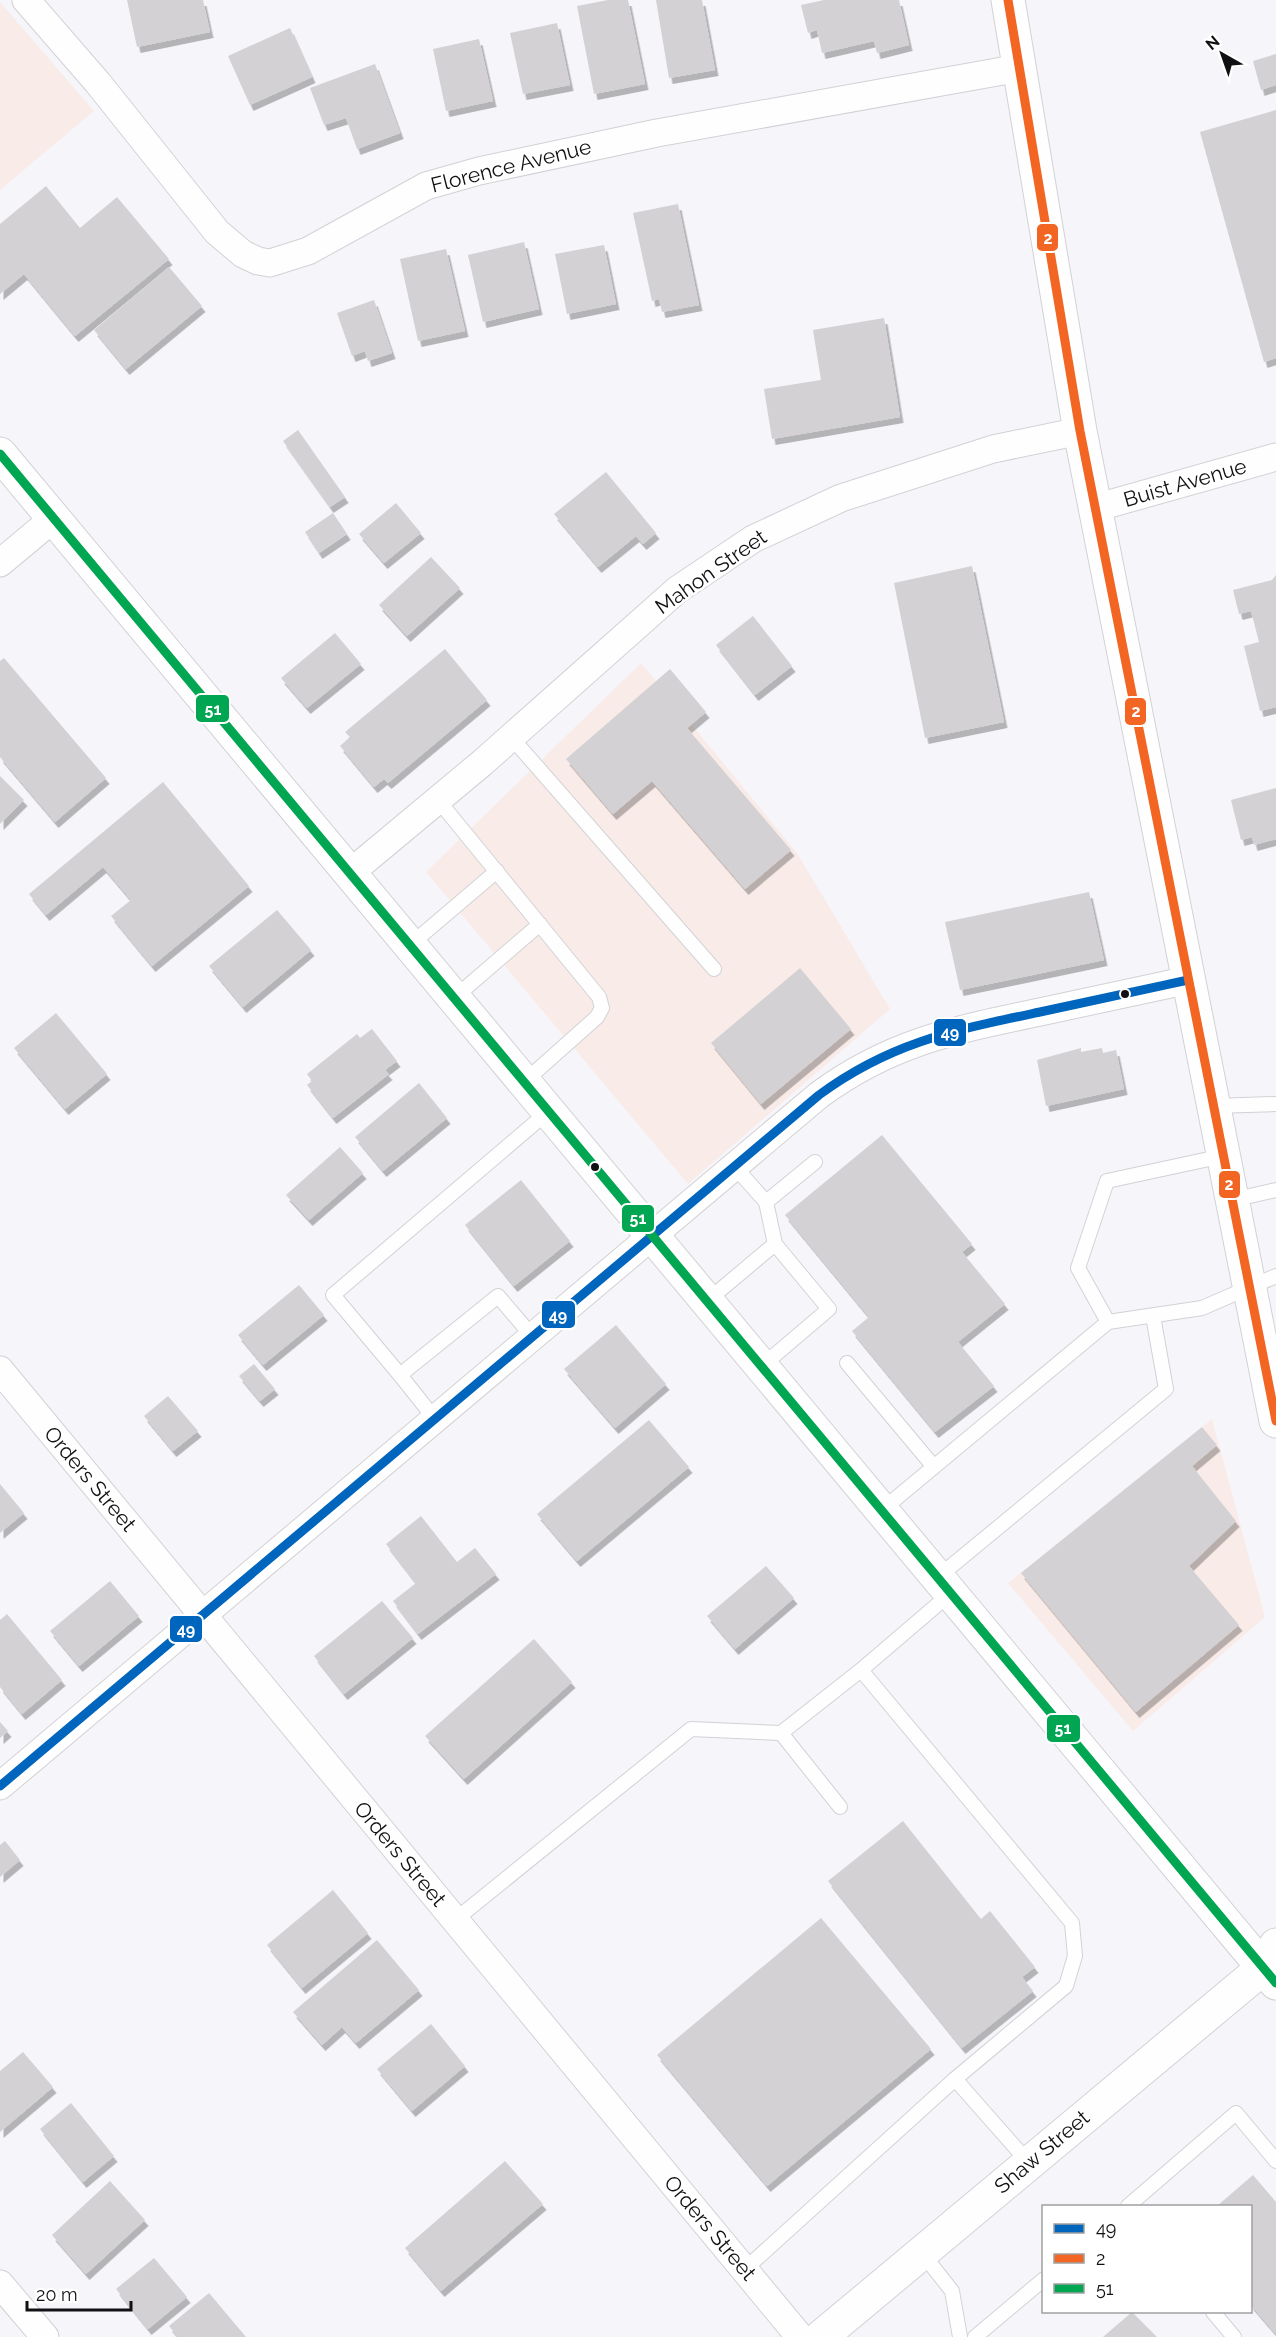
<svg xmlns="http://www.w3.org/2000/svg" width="1276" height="2337" viewBox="0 0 1276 2337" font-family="Raleway,sans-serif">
<defs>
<filter id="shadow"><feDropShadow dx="3.5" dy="6" stdDeviation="0" flood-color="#0004"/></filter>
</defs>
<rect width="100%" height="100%" fill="#f5f5fa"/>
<path fill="#f9ece8" d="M 0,2 L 94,111 L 0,190 Z
M 641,663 L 797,853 L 890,1009 L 688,1184 L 426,872 Z
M 1212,1419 L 1265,1617 L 1133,1731 L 1008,1583 Z"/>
<path fill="#d3d1d4" filter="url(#shadow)" d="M 127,0 L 203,0 L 210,32 L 137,47 Z
M 608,0 L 628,0 L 645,84 L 594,94 L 577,6 Z
M 656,0 L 702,0 L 715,70 L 669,78 Z
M 824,0 L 899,0 L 909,45 L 877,53 L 874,41 L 822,53 L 817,30 L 808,33 L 801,5 Z
M 557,23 L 570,85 L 523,94 L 510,33 Z
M 290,28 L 312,77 L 250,105 L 228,56 Z
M 479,39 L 493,101 L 446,111 L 433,49 Z
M 1276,54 L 1276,85 L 1261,90 L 1253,61 Z
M 375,64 L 400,133 L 357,149 L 346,118 L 324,125 L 310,88 Z
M 1276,110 L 1276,358 L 1264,362 L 1200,132 Z
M 46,186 L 80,228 L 117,197 L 169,259 L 75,336 L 24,274 L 0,294 L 0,224 Z
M 678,204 L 699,305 L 662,312 L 659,299 L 652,301 L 633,213 Z
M 524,242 L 539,309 L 483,322 L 468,255 Z
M 604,245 L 616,304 L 567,314 L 555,254 Z
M 446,249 L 465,331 L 418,341 L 400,259 Z
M 169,267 L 202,306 L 126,369 L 94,330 Z
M 374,300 L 392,353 L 368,361 L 365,351 L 352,356 L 337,313 Z
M 884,318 L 900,417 L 772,439 L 764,389 L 821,380 L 813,330 Z
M 298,430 L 345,497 L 330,507 L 283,441 Z
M 606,472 L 656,533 L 643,544 L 636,536 L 598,567 L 554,514 Z
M 396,503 L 421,533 L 384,563 L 359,534 Z
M 333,513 L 347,534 L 319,553 L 305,532 Z
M 431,557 L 460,588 L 407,636 L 379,605 Z
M 972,566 L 1004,722 L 925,738 L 894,583 Z
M 1276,575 L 1276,707 L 1260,711 L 1244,646 L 1259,642 L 1251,611 L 1239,614 L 1233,590 L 1272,580 Z
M 753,616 L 792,666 L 755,695 L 716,645 Z
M 335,633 L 361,664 L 307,708 L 281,678 Z
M 445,649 L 487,700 L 388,783 L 384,779 L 374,787 L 340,746 L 350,737 L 345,732 Z
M 4,658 L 106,778 L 55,822 L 0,757 L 0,661 Z
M 670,669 L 706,712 L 687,728 L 791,850 L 745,889 L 652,781 L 613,814 L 566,759 Z
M 0,776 L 24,800 L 0,824 Z
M 163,782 L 249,886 L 152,966 L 111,916 L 131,900 L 103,867 L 46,915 L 29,894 Z
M 1276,788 L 1276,839 L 1254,845 L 1252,837 L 1241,840 L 1231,800 Z
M 1089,892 L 1104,960 L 960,990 L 945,922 Z
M 277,910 L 311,950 L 243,1007 L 209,966 Z
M 800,968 L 851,1029 L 761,1104 L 711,1043 Z
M 56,1013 L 107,1074 L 65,1109 L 14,1048 Z
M 372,1029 L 397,1061 L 385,1070 L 389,1074 L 333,1118 L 307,1085 L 312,1081 L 307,1074 L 357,1034 L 360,1038 Z
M 1081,1048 L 1081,1052 L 1102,1048 L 1103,1053 L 1116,1050 L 1124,1089 L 1046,1106 L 1037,1060 Z
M 419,1083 L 447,1118 L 383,1171 L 355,1137 Z
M 882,1135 L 972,1244 L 962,1252 L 1005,1304 L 958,1342 L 994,1386 L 935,1432 L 852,1331 L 869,1317 L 785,1215 Z
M 340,1147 L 363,1173 L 309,1220 L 286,1195 Z
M 521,1180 L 570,1241 L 514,1286 L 465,1225 Z
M 299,1285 L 324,1315 L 263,1365 L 238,1335 Z
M 616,1325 L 666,1384 L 615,1428 L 564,1369 Z
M 254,1364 L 275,1389 L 260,1401 L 239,1376 Z
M 168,1396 L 198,1431 L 173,1451 L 144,1416 Z
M 649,1420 L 689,1467 L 577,1561 L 537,1514 Z
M 1202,1427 L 1217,1445 L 1192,1466 L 1236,1521 L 1189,1566 L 1239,1625 L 1136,1712 L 1021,1573 Z
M 0,1484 L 24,1513 L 0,1533 Z
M 421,1516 L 457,1562 L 475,1548 L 496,1574 L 418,1634 L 393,1601 L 416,1583 L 386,1544 Z
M 766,1566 L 794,1598 L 735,1649 L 707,1616 Z
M 110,1581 L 139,1616 L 79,1666 L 50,1631 Z
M 382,1601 L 413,1638 L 344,1694 L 314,1656 Z
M 7,1614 L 62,1680 L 22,1714 L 0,1687 L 0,1620 Z
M 534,1639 L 572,1682 L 464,1779 L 425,1736 Z
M 0,1722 L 8,1731 L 0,1738 Z
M 903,1821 L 981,1919 L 990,1911 L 1035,1967 L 1022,1977 L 1033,1991 L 962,2048 L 828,1881 Z
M 5,1841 L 20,1860 L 0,1877 L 0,1845 Z
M 333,1890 L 368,1933 L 302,1988 L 267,1945 Z
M 821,1918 L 931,2049 L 767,2186 L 657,2055 Z
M 377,1940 L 419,1990 L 356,2043 L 342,2027 L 322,2045 L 293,2012 Z
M 431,2024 L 465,2066 L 412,2111 L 377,2069 Z
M 23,2052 L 53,2087 L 0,2132 L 0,2071 Z
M 71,2103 L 114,2156 L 83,2182 L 40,2129 Z
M 505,2161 L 543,2204 L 441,2291 L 405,2248 Z
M 1253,2175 L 1276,2202 L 1276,2334 L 1250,2304 L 1250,2206 L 1217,2206 Z
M 110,2181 L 145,2220 L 86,2274 L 52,2235 Z
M 154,2258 L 187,2297 L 148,2329 L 116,2289 Z
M 209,2293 L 246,2337 L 178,2337 L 169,2326 Z
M 1132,2312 L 1157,2337 L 1103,2337 Z"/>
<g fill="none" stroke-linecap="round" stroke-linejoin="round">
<defs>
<path id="lane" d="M 511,737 L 714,969
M 438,800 L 599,997 L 602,1008 L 597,1017 L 524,1082
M 410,945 L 497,871
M 454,998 L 540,924
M 1213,1106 L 1276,1104
M 734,1166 L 766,1202
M 1232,1200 L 1276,1190
M 775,1244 L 766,1202 L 815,1162
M 707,1301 L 775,1244 L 829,1309 L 762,1366
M 1108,1322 L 1078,1268 L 1107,1181 L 1223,1156
M 532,1336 L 498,1296 L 400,1375 L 333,1295 L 549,1111
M 847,1363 L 934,1467
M 400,1375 L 435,1419
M 882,1510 L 1108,1322 L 1202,1308 L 1276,1276
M 938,1577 L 1166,1389 L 1153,1316
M 781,1733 L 840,1807
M 455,1920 L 691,1729 L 781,1733 L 861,1670
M 955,2079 L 1029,2163
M 1128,2206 L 1236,2113 L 1276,2161
M 922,2253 L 952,2291 L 960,2337
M 744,2270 L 955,2079 L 1066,1986 L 1075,1956 L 1072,1923 L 861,1670 L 951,1593
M 1213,2312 L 1234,2337
M 975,2337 L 1044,2279"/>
<path id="street" d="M 26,0 L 98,83 L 217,232 L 243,254 L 258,261 L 270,263 L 308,251 L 426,186 L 479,171 L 657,133 L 1019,68
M 1095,508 L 1276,457
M 0,563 L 54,518
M 350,873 L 482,763 L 677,590 L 753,539 L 841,498 L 993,449 L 1080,431
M 0,1370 L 800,2337
M 0,1786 L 819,1095 C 891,1042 955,1030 1040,1012 C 1090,1001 1139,991 1188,980
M 0,2284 L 45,2337"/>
<path id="secondary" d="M 1008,0 L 1080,431 L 1276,1421
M 821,2337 L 1263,1968 L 1276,1945"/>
<path id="highway" d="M 0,454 L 1276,1983"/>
</defs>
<use href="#lane" stroke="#d2d2d6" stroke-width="16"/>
<use href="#street" stroke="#d2d2d6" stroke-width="29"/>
<use href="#secondary" stroke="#d2d2d6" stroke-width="35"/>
<use href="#highway" stroke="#d2d2d6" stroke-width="35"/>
<use href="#lane" stroke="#fefefe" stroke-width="14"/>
<use href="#street" stroke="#fefefe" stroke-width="27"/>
<use href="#secondary" stroke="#fefefe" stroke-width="33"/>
<use href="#highway" stroke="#fefefe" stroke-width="33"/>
<defs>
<path id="bus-1" d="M 0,1786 L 819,1095 C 891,1042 955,1030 1040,1012 C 1090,1001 1139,991 1188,980"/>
<path id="bus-2" d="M 1008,0 L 1080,431 L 1276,1421"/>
<path id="bus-3" d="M 0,454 L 1276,1983"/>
</defs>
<use href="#bus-1" stroke="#fff" stroke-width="14"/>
<use href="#bus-2" stroke="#fff" stroke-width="14"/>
<use href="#bus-3" stroke="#fff" stroke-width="14"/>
<use href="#bus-1" stroke="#0065bd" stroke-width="9"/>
<use href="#bus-2" stroke="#f26522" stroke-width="9"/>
<use href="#bus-3" stroke="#00a651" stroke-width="9"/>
</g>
<g fill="#111114" stroke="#fff" stroke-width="2">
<circle cx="1125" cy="994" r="5"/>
<circle cx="595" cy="1167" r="5"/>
</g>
<g text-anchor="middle" stroke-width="5" stroke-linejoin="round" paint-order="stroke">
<g font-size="21" fill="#111114" stroke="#fff">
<text transform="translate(511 166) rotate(-14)" y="7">Florence Avenue</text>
<text transform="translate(1185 483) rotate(-16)" y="7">Buist Avenue</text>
<text transform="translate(711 572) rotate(-35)" y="7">Mahon Street</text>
<text transform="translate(90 1479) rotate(50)" y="7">Orders Street</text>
<text transform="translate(400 1854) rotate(50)" y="7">Orders Street</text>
<text transform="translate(1042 2152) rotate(-40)" y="7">Shaw Street</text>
<text transform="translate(710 2228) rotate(50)" y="7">Orders Street</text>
</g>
</g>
<g stroke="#fff" stroke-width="2">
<rect x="1036" y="223" width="23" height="29" rx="6" fill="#f26522"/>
<rect x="195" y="694" width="35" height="29" rx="6" fill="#00a651"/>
<rect x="1124" y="697" width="23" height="29" rx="6" fill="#f26522"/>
<rect x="933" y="1018" width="34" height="29" rx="6" fill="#0065bd"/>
<rect x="1218" y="1170" width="23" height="29" rx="6" fill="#f26522"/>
<rect x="621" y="1204" width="34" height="29" rx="6" fill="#00a651"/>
<rect x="541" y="1300" width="35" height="29" rx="6" fill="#0065bd"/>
<rect x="169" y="1615" width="34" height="28" rx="6" fill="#0065bd"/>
<rect x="1046" y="1714" width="35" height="29" rx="6" fill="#00a651"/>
</g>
<g font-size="16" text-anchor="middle" font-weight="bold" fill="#fff">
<text x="1048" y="244">2</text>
<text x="213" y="715">51</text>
<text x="1136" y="717">2</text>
<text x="950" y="1038">49</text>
<text x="1229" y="1190">2</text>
<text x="638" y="1224">51</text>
<text x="558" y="1321">49</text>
<text x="186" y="1635">49</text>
<text x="1063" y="1734">51</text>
</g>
<rect x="1042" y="2205" width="210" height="108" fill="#ffffff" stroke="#a0a0a1" stroke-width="1.5"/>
<rect x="1054" y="2224" width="30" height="9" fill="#0065bd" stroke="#a0a0a1" stroke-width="1.5"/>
<text x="1096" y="2235" font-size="18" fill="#111114">49</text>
<rect x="1054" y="2254" width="30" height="9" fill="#f26522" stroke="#a0a0a1" stroke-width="1.5"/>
<text x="1096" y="2265" font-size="18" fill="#111114">2</text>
<rect x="1054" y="2284" width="30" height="9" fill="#00a651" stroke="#a0a0a1" stroke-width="1.5"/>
<text x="1096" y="2295" font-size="18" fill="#111114">51</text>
<g transform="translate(1222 54) rotate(320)" stroke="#ffffff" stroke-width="4.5" paint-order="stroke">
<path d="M0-4.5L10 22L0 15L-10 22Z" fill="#111114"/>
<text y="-9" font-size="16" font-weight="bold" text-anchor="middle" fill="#111114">N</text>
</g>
<path d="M27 2301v9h104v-9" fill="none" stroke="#111114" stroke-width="3"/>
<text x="36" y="2301" font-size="18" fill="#111114" stroke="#ffffff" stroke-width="4.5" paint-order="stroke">20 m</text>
</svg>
